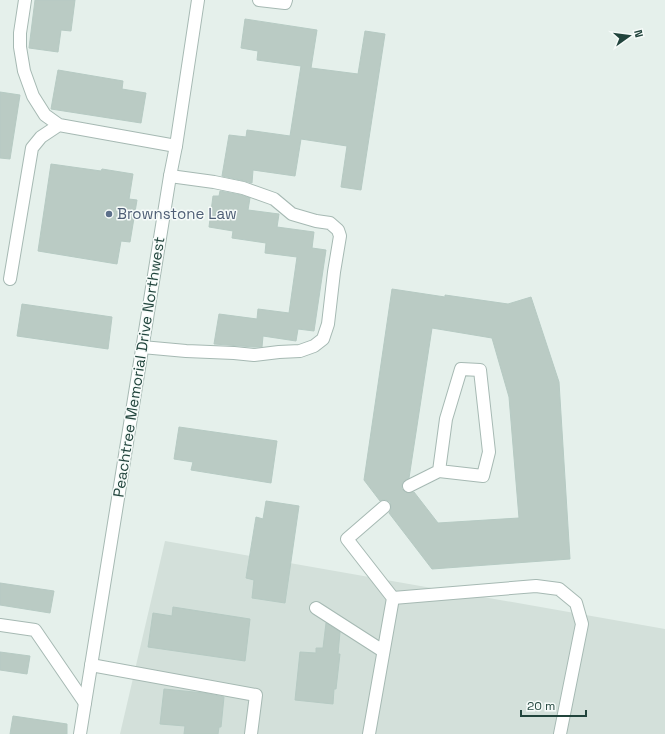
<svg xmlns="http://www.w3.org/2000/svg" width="665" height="734" viewBox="0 0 665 734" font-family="'Space Grotesk',sans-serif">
<rect width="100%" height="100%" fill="#e5f0eb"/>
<path fill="#d3e0da" d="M 165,541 L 665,629 L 665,734 L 120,734 Z"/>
<path fill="#bacbc4" stroke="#b6cac3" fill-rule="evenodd" d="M 35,0 L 75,0 L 71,31 L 61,30 L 58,52 L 29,48 Z
M 245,19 L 317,30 L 311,68 L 358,74 L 365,31 L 385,34 L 361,190 L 341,187 L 347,146 L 301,139 L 295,176 L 253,170 L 252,183 L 245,181 L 222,176 L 229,135 L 246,137 L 247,130 L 290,136 L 301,66 L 257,60 L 258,51 L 241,48 Z
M 58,70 L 123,81 L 122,89 L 146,93 L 141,123 L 51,109 Z
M 0,92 L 20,95 L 10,159 L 0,158 Z
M 51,164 L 101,171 L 102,169 L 133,174 L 129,199 L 137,200 L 130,242 L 121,241 L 117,264 L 38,251 Z
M 220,191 L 241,195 L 250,198 L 248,210 L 279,214 L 277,227 L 314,232 L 312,248 L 326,250 L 314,331 L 298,329 L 296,341 L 263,336 L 262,347 L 254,347 L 214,344 L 219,314 L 257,319 L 258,309 L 289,313 L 297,257 L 265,253 L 266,243 L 232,238 L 233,231 L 209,227 L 213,196 L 219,196 Z
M 392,289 L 445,297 L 445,295 L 508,304 L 531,297 L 559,382 L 570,559 L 432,569 L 389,513 L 391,509 L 391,506 L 390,502 L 386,500 L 383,500 L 380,501 L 364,480 ZM 432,328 L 492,338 L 509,397 L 519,518 L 438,523 L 414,492 L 408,493 L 405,492 L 402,489 L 402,486 L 403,482 L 409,478 Z
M 22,304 L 112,317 L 108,349 L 17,336 Z
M 179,427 L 277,441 L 271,483 L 191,470 L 193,462 L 174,459 Z
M 266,501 L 299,506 L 285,603 L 252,598 L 254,580 L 246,578 L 256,517 L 263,519 Z
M 0,583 L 54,591 L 50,613 L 0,605 Z
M 173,607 L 250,619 L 245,661 L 148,647 L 153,613 L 172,616 Z
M 326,623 L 340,632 L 338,654 L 340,654 L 336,689 L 334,689 L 333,704 L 295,700 L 300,652 L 316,653 L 316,648 L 323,648 Z
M 0,652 L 30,656 L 27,674 L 0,670 Z
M 164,689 L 204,693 L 224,697 L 221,727 L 219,727 L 218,734 L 184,734 L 185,726 L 160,724 Z
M 13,716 L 67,724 L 67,734 L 10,734 Z"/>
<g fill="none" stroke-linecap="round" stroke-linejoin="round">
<defs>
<path id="service" d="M 25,0 L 20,33 L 20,47 L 24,71 L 33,96 L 45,115 L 59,125 L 176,146
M 259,0 L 285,3 L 286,0
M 10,279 L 32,148 L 41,137 L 59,125
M 142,347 L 186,351 L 234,353 L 254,355 L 279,352 L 300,351 L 314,346 L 323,339 L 328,324 L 334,272 L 340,236 L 338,230 L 330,223 L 316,221 L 292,214 L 274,199 L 243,188 L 214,182 L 170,176
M 409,486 L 439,471 L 483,476 L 489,452 L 480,370 L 461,369 L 446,419 L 439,471
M 316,608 L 383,651
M 0,625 L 35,630 L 85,703
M 91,665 L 256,695 L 251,734
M 369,734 L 393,598 L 347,539 L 384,507"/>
<path id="minor" d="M 393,598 L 536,586 L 559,589 L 576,603 L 582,624 L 560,734
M 80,734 L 170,176 L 176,146 L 198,0"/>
</defs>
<use href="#service" stroke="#a6b9b3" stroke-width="14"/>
<use href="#minor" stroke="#a6b9b3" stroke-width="14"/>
<use href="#service" stroke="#fff" stroke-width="12"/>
<use href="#minor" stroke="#fff" stroke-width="12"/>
</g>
<circle fill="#5c6f8a" stroke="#f6fbf9" stroke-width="1.5" cx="109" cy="214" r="4"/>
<g text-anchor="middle" stroke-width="3" stroke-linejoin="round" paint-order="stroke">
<g font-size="15" fill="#4e5e75" stroke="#f6fbf9" text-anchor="start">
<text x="117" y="219">Brownstone Law</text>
</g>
<g font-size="15" fill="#21443c" stroke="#f6fbf9">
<text transform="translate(139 367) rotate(-81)" y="5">Peachtree Memorial Drive Northwest</text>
</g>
</g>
<g transform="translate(629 36) rotate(76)" stroke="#f6fbf9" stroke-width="3" paint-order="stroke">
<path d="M0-3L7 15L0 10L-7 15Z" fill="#21443c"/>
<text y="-6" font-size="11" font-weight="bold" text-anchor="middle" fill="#21443c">N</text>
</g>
<path d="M521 710v6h65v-6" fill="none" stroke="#21443c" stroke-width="2"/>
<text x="527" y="710" font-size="12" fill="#21443c" stroke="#f6fbf9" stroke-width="3" paint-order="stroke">20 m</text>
</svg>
